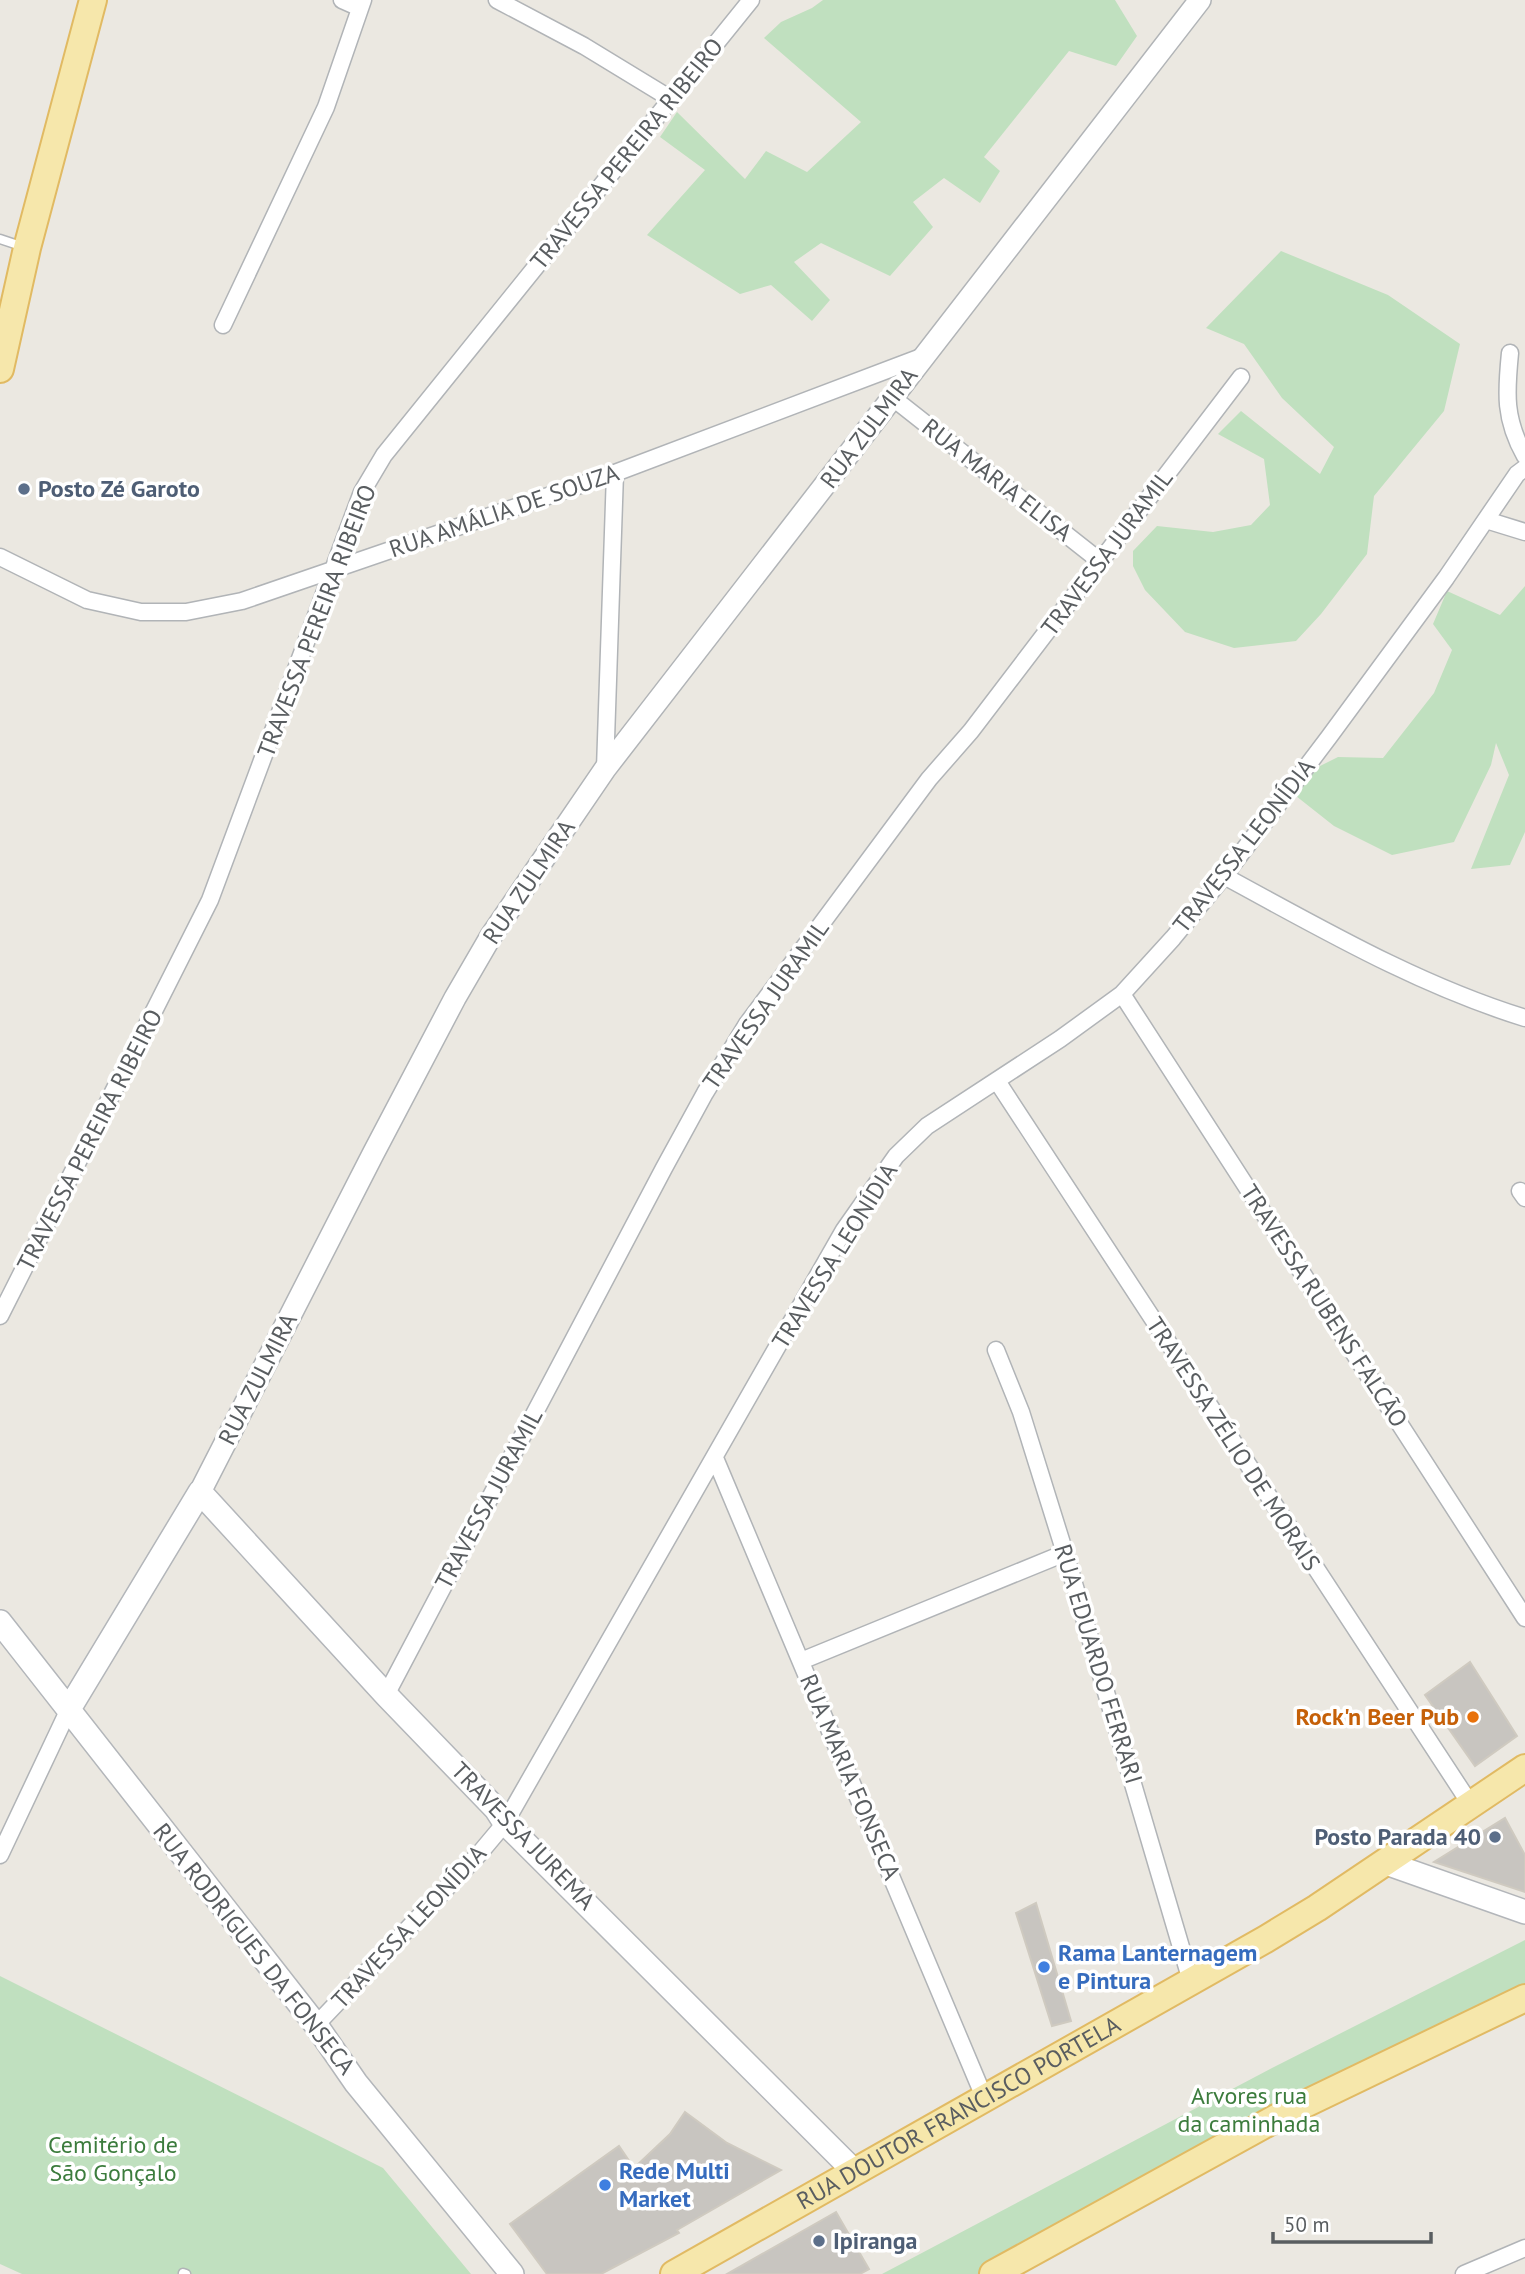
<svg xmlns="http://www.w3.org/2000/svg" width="1525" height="2274" viewBox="0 0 1525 2274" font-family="'PT Sans',sans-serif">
<rect width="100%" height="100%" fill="#ebe8e1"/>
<path fill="#c0e0bf" d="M 823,0 L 1115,0 L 1137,36 L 1116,66 L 1069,51 L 984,157 L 1000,171 L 980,203 L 944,178 L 913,202 L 933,227 L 890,276 L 821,243 L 794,262 L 830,300 L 812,321 L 771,285 L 740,294 L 647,235 L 705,170 L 660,137 L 677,112 L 745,179 L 766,151 L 807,172 L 861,122 L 764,38 L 781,22 L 812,8 Z
M 1281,251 L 1388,295 L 1460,344 L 1444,411 L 1374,496 L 1367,554 L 1321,614 L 1296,641 L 1234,648 L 1185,632 L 1145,590 L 1133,566 L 1133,551 L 1157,526 L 1213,532 L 1251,525 L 1270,505 L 1264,459 L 1218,434 L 1241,411 L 1320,474 L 1334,447 L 1282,398 L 1244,344 L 1206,328 Z
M 1525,586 L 1525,832 L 1510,865 L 1471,869 L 1509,775 L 1496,743 L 1491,765 L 1454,842 L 1392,855 L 1334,826 L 1296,796 L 1310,771 L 1338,757 L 1383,758 L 1434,693 L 1452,650 L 1433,624 L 1447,591 L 1500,615 Z
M 1525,1940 L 1525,1997 L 984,2274 L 882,2274 L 1272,2068 Z
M 0,1976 L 383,2168 L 471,2274 L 22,2274 L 0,2264 Z"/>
<path fill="#c8c5c0" stroke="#cfcac0" stroke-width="2" d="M 1470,1662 L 1517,1736 L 1475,1766 L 1425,1695 Z
M 1505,1818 L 1525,1855 L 1525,1892 L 1434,1862 Z
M 1036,1903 L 1071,2021 L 1052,2026 L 1016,1913 Z
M 685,2112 L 727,2143 L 781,2170 L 677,2230 L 679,2233 L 601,2274 L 547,2274 L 510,2224 L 619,2146 L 634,2168 L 670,2134 Z
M 836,2212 L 869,2269 L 860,2274 L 727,2274 Z"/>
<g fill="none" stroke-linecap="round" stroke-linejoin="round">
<defs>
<path id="service" d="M 0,239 L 24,247
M 183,2273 L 186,2274"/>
<path id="minor" d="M 342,0 L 360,8
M 497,0 L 584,46 L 671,99
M 223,325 L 326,107 L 363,0
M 1510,353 C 1506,393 1504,419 1525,456
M 893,398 L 1101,562
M 1486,520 L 1525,532
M 0,557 L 87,600 L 141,612 L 186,612 L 242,601 L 615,473 L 924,356
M 605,769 L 615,473
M 1224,876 C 1322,929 1418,985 1525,1018
M 1122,994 L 1525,1618
M 997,1081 L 1471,1805
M 1520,1191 L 1525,1198
M 0,1316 L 210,900 L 362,492 L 384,455 L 751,0
M 996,1350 L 1021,1412 L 1065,1553 L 1191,1981
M 715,1458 L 984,2097
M 801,1661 L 1065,1553
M 386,1695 L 664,1168 L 705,1093 L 747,1024 L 929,779 L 971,731 L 1241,377
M 0,1855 L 69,1709
M 316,2025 L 479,1854 L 505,1823 L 844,1230 L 896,1156 L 927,1126 L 1060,1039 L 1122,994 L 1173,938 L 1224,876 L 1329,737 L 1446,578 L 1517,474 L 1525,468
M 1464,2274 L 1525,2248"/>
<path id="tertiary" d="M 200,1492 L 373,1154 L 455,998 L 491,936 L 605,769 L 1200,0"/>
<path id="secondary" d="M 0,1622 L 316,2025 L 356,2083 L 512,2274
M 69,1709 L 200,1492 L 386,1695 L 496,1809 L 505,1823 L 855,2172
M 1386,1863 L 1525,1912"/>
<g id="primary">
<path d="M 0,369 L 27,248 L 93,0"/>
<path id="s1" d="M 674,2274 L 1266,1939 L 1317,1908 L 1525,1768"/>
<path d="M 993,2274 L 1280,2116 L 1525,1998"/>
</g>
</defs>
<use href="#service" stroke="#b1b4b7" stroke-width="11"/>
<use href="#minor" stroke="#b1b4b7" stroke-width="19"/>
<use href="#tertiary" stroke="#b1b4b7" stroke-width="24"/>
<use href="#secondary" stroke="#b3b6ba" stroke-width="26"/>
<use href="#primary" stroke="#e1ba63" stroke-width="30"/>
<use href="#service" stroke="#fff" stroke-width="8"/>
<use href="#minor" stroke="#fff" stroke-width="16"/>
<use href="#tertiary" stroke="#fff" stroke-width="21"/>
<use href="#secondary" stroke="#fff" stroke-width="23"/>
<use href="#primary" stroke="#f6e7ab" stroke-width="26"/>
</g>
<g fill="#5c6f8a" stroke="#fff" stroke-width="2.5">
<circle cx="24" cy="489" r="7"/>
<circle cx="1495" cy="1837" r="7"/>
<circle cx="819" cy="2241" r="7"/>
</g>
<circle fill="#e8710a" stroke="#fff" stroke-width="2.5" cx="1473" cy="1717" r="7"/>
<g fill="#3f7fe0" stroke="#fff" stroke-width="2.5">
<circle cx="1044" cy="1967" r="7"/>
<circle cx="605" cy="2185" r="7"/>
</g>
<g text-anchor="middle" stroke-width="7" stroke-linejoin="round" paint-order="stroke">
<g font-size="24" fill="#595d60" stroke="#fff">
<text transform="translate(627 154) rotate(-51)" y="8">TRAVESSA PEREIRA RIBEIRO</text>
<text transform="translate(869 428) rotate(-53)" y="8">RUA ZULMIRA</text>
<text transform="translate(997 480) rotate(38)" y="8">RUA MARIA ELISA</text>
<text transform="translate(504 511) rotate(-19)" y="8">RUA AMÁLIA DE SOUZA</text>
<text transform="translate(1107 553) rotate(-53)" y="8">TRAVESSA JURAMIL</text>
<text transform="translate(317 621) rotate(-69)" y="8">TRAVESSA PEREIRA RIBEIRO</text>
<text transform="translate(1244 846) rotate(-52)" y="8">TRAVESSA LEONÍDIA</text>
<text transform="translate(529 882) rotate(-56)" y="8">RUA ZULMIRA</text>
<text transform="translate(766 1005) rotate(-55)" y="8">TRAVESSA JURAMIL</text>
<text transform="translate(90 1140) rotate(-63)" y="8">TRAVESSA PEREIRA RIBEIRO</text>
<text transform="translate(835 1256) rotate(-58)" y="8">TRAVESSA LEONÍDIA</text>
<text transform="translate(1324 1306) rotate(57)" y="8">TRAVESSA RUBENS FALCÃO</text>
<text transform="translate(258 1379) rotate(-63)" y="8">RUA ZULMIRA</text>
<text transform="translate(1233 1444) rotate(57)" y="8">TRAVESSA ZÉLIO DE MORAIS</text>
<text transform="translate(489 1499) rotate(-62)" y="8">TRAVESSA JURAMIL</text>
<text transform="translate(1098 1664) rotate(73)" y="8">RUA EDUARDO FERRARI</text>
<text transform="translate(850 1777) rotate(67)" y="8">RUA MARIA FONSECA</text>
<text transform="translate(523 1836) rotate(46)" y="8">TRAVESSA JUREMA</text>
<text transform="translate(409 1927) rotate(-47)" y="8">TRAVESSA LEONÍDIA</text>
<text transform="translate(254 1949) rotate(52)" y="8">RUA RODRIGUES DA FONSECA</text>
<text dy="8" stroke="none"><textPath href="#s1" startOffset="327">RUA DOUTOR FRANCISCO PORTELA</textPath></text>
</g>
<g font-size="24" font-weight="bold" fill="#4e5e75" stroke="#fff" text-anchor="start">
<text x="38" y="497">Posto Zé Garoto</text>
<text x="1481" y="1845" text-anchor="end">Posto Parada 40</text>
<text x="833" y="2249">Ipiranga</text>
</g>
<g font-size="24" font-weight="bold" fill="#c56008" stroke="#fff" text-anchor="end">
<text x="1459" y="1725">Rock'n Beer Pub</text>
</g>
<g font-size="24" font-weight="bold" fill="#366cbe" stroke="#fff" text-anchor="start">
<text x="1058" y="1961">Rama Lanternagem<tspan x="1058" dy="28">e Pintura</tspan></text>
<text x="619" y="2179">Rede Multi<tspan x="619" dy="28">Market</tspan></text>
</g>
<g font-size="24" fill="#3c7c3d" stroke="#fff">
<text x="1249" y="2104">Arvores rua<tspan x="1249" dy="28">da caminhada</tspan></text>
<text x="113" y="2153">Cemitério de<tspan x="113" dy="28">São Gonçalo</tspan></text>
</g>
</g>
<path d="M1273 2232v10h158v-10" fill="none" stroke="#595d60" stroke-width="3.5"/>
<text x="1284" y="2232" font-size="21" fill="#595d60" stroke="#ffffff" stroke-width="5" paint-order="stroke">50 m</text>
</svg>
